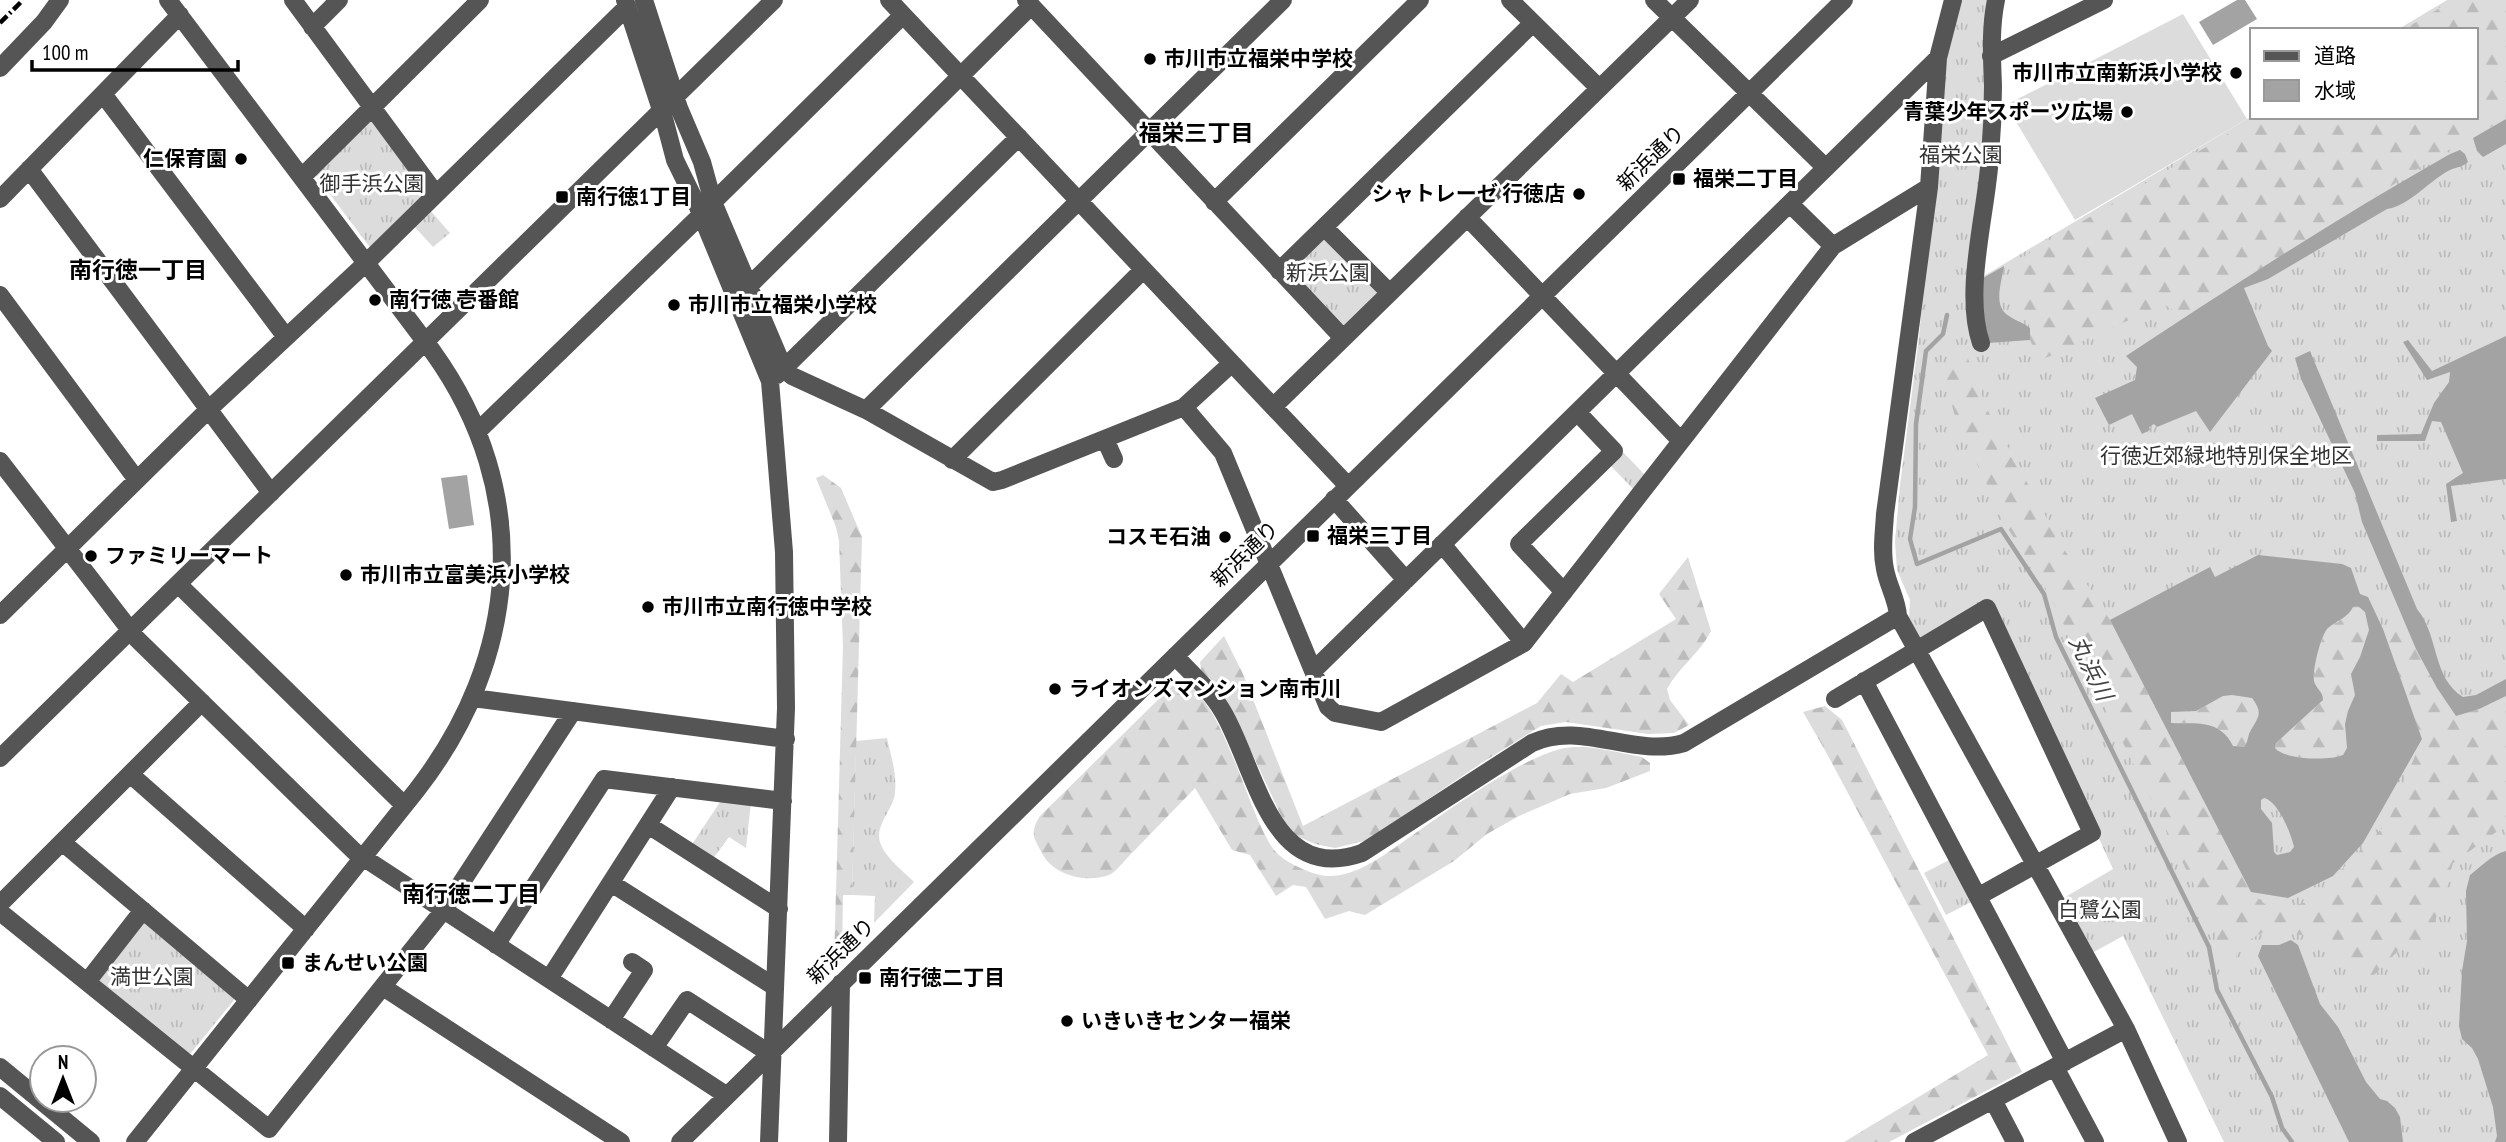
<svg xmlns="http://www.w3.org/2000/svg" width="2506" height="1142" viewBox="0 0 2506 1142" font-family="'PT Sans Narrow','Noto Sans JP',sans-serif">
<defs>
<pattern id="grass-tufts" width="24" height="20" patternUnits="userSpaceOnUse" patternTransform="scale(1.75)"><rect width="24" height="20" fill="#dcdcdc"/><path d="M3 7l-1-3M5 7V3M7 7l1-3M15 17l-1-3M17 17v-4M19 17l1-3" fill="none" stroke="#bbb"/></pattern>
<pattern id="forest-firs" width="22" height="20" patternUnits="userSpaceOnUse" patternTransform="scale(1.75)"><rect width="22" height="20" fill="#dcdcdc"/><path d="M5 1l3.5 6h-7zM16 11l3.5 6h-7z" fill="#bbb"/></pattern>
</defs>
<rect width="100%" height="100%" fill="#fff"/>
<path fill="url(#grass-tufts)" d="M 1959,0 L 1990,0 L 1984,160 L 1967,286 L 2252,116 L 2476,117 L 2476,30 L 2397,30 L 2447,0 L 2506,0 L 2506,1142 L 2224,1142 L 2123,936 L 2092,953 L 2062,899 L 2113,869 L 1990,603 L 1921,641 L 1909,619 L 1910,600 L 1897,570 L 1895,542 L 1900,485 L 1919,337 L 1945,54 Z
M 367,121 L 375,122 L 425,190 L 425,198 L 372,250 L 314,173 Z
M 430,210 L 450,233 L 433,247 L 413,225 Z
M 1323,237 L 1378,288 L 1378,294 L 1347,325 L 1340,325 L 1293,274 L 1293,266 Z
M 1621,450 L 1646,476 L 1635,491 L 1608,463 Z
M 887,738 C 891,756 897,774 895,793 C 893,811 873,826 881,845 C 887,859 904,872 914,882 L 874,923 L 875,896 L 852,895 L 856,741 Z
M 722,799 L 751,802 L 746,848 L 729,837 L 712,860 L 691,846 Z
M 1953,858 L 1975,900 L 1946,915 L 1924,873 Z
M 140,919 L 234,994 L 234,1000 L 191,1053 L 184,1054 L 95,982 Z"/>
<path fill="url(#forest-firs)" d="M 2453,0 L 2506,0 L 2506,119 L 2438,156 L 2184,318 L 2164,304 L 2039,361 L 2030,340 L 2030,328 L 2010,265 L 2256,117 L 2476,117 L 2476,30 L 2403,30 Z
M 1965,351 L 1988,411 L 2062,546 L 2110,620 L 2251,892 L 2273,911 L 2311,901 L 2388,822 L 2422,739 L 2383,629 L 2404,617 C 2418,652 2435,684 2456,715 L 2479,709 L 2506,696 L 2506,825 L 2453,863 L 2436,918 L 2435,944 L 2403,946 L 2366,983 L 2333,941 L 2269,929 L 2240,945 L 2231,976 L 2216,940 L 2217,931 L 2045,587 L 2000,516 L 1993,497 L 1955,416 L 1945,382 L 1949,367 Z
M 823,475 L 841,488 L 862,537 L 852,895 L 843,895 L 842,954 L 834,962 L 843,646 L 839,541 L 836,527 L 816,478 Z
M 1688,557 L 1711,631 C 1700,653 1679,667 1667,689 L 1670,700 L 1689,725 L 1674,733 L 1648,734 L 1566,722 L 1541,726 L 1480,764 L 1368,840 L 1335,848 L 1315,844 L 1295,835 L 1284,822 L 1238,723 L 1201,670 L 1200,662 L 1224,636 L 1243,674 L 1303,826 L 1537,703 L 1561,674 L 1573,682 L 1676,619 L 1659,594 Z
M 2358,605 L 2365,612 L 2369,630 L 2360,657 L 2351,673 L 2355,695 L 2348,711 L 2347,748 L 2343,755 C 2329,761 2285,760 2275,748 L 2276,743 L 2323,700 L 2323,694 L 2314,681 L 2320,645 L 2327,629 L 2340,621 L 2353,607 Z
M 1176,682 C 1220,682 1248,819 1275,851 C 1284,862 1312,875 1327,876 C 1355,877 1381,857 1403,842 C 1440,816 1532,748 1574,747 C 1596,746 1620,753 1642,757 L 1650,763 L 1650,771 L 1606,788 L 1570,794 L 1519,816 L 1487,834 L 1454,861 L 1365,915 L 1349,911 L 1325,919 L 1306,887 L 1293,885 L 1276,896 L 1250,855 L 1232,850 L 1195,788 C 1175,809 1154,830 1134,851 C 1127,857 1119,869 1111,874 C 1089,884 1055,876 1043,855 C 1034,838 1029,834 1040,816 Z
M 2232,695 L 2252,698 C 2263,713 2259,716 2251,730 C 2247,736 2249,741 2244,747 L 2233,746 C 2221,720 2195,723 2171,723 L 2171,712 L 2196,711 L 2223,696 Z
M 1825,706 L 1842,720 L 2022,1072 L 1889,1142 L 1844,1142 L 1988,1055 L 1826,752 L 1803,712 Z"/>
<path fill="#dcdcdc" d="M 2183,14 L 2247,119 L 2075,220 L 2006,105 Z"/>
<path fill="#a3a3a3" fill-rule="evenodd" d="M 2237,0 L 2245,0 L 2257,19 L 2213,45 L 2199,22 Z
M 2506,119 L 2506,144 L 2483,157 L 2477,151 L 2473,138 Z
M 2460,150 L 2465,154 L 2468,162 C 2461,168 2455,167 2448,171 C 2428,182 2409,206 2387,209 L 2268,279 L 2244,288 L 2268,346 L 2272,351 L 2210,432 L 2196,411 L 2157,427 L 2154,424 L 2149,427 L 2150,430 L 2142,434 L 2132,414 L 2109,425 L 2095,398 L 2135,380 L 2137,367 L 2126,356 C 2232,286 2339,217 2450,154 Z
M 2004,266 C 2002,282 1992,306 2009,316 C 2016,321 2024,323 2030,328 L 2030,340 L 1988,343 L 1982,311 L 1983,278 Z
M 2506,336 L 2506,479 L 2451,486 L 2457,521 L 2451,522 L 2446,484 L 2463,473 L 2441,422 L 2432,421 L 2425,441 L 2377,441 L 2377,435 L 2421,434 L 2434,403 L 2449,382 L 2450,372 L 2427,380 L 2403,342 L 2408,340 L 2432,371 Z
M 2310,351 L 2417,609 C 2439,635 2432,678 2463,697 L 2476,695 L 2506,679 L 2506,696 L 2479,709 L 2456,716 L 2437,688 L 2416,649 L 2362,522 L 2355,493 L 2301,379 L 2295,358 Z
M 467,475 L 474,525 L 449,529 L 441,478 Z
M 2258,555 L 2342,564 L 2351,568 L 2360,594 L 2368,597 L 2383,629 L 2422,739 L 2363,843 L 2333,876 L 2288,898 L 2251,892 L 2110,620 L 2210,567 L 2215,577 ZM 2358,606 L 2365,612 L 2369,630 L 2360,657 L 2351,674 L 2355,695 L 2348,711 L 2345,724 L 2347,748 L 2343,755 C 2329,761 2285,760 2275,748 L 2276,743 L 2323,700 C 2323,691 2316,689 2314,681 C 2312,671 2321,634 2328,628 C 2337,620 2348,618 2353,607 ZM 2232,695 L 2252,698 C 2263,713 2259,716 2251,730 C 2247,736 2249,741 2244,747 L 2233,746 C 2220,719 2196,724 2171,723 L 2171,712 L 2196,711 L 2223,696 ZM 2264,798 C 2278,801 2291,833 2294,847 L 2290,852 L 2277,855 L 2274,852 L 2272,823 L 2261,809 L 2261,800 Z
M 2506,851 L 2506,1142 L 2495,1142 L 2497,1136 L 2493,1107 L 2478,1059 L 2472,1048 L 2462,1039 L 2459,1026 L 2462,971 L 2467,941 L 2466,891 L 2470,875 C 2482,866 2491,855 2506,851 Z
M 2291,940 L 2298,945 L 2320,1004 L 2338,1027 L 2366,1082 L 2380,1099 L 2387,1101 L 2395,1108 L 2400,1117 L 2403,1142 L 2349,1142 L 2258,956 L 2262,945 L 2279,945 Z"/>
<g fill="none" stroke-linecap="round" stroke-linejoin="round">
<path stroke="#a3a3a3" stroke-width="4.5" d="M 1947,315 L 1943,334 L 1926,351 L 1916,424 L 1915,507 L 1910,539 L 1917,564 L 2001,529 L 2044,594 L 2056,637 L 2209,947 L 2217,990 L 2272,1097 L 2282,1128 L 2292,1142"/>
<path stroke="#555" stroke-width="18" d="M 293,0 L 436,194
M 625,0 L 665,122 L 675,160 L 698,207 L 770,381 L 784,552 L 786,708 L 769,1142
M 644,0 L 679,108 L 702,162 L 713,202 L 784,369 L 792,376 L 866,410 L 993,482 L 1002,480 L 1184,407 L 1231,364
M 889,0 L 1348,486
M 1026,0 L 1343,338
M 1510,0 L 1599,88
M 1654,0 L 1826,168
M 1953,0 L 1938,58 L 1929,187 L 1885,514 C 1884,532 1881,551 1885,569 C 1888,586 1897,599 1898,616 L 2126,1029 L 2178,1142
M 312,27 L 339,0
M 1991,56 L 2104,0
M 0,68 L 44,22 L 60,0
M 103,94 L 286,337
M 29,169 L 271,493
M 302,177 L 480,0
M 0,199 L 180,15
M 713,202 L 903,15
M 1214,202 L 1420,0
M 1790,204 L 1833,246
M 1467,217 L 1681,441
M 1324,227 L 1390,293
M 1279,271 L 1533,23
M 749,286 L 1031,6
M 0,295 L 137,480
M 1981,343 C 1963,291 1987,211 1990,156 C 1992,133 1993,109 1993,86 C 1992,57 1990,29 1996,0
M 777,375 L 1019,137
M 1184,407 L 1223,453 L 1328,707 L 1335,713 L 1381,722 L 1524,643 L 1833,246 L 1929,187
M 1273,407 L 1690,0
M 866,410 L 1283,0
M 477,432 L 701,215
M 1105,439 L 1114,459
M 952,460 L 1143,270
M 0,461 L 137,639 L 355,852 L 726,1095
M 1334,499 L 1406,580
M 1442,544 L 1524,643
M 178,584 L 404,805
M 1564,592 L 1519,544 L 1614,451 L 1577,412
M 0,615 L 208,410 L 366,263 L 627,7
M 1175,656 C 1192,674 1211,691 1223,712 C 1257,770 1270,885 1362,853 L 1532,743 C 1581,720 1633,758 1684,743 L 1898,616
M 1313,671 L 1938,58
M 1864,681 L 2065,1062
M 473,698 L 786,739
M 1835,699 L 1987,608 L 2092,833 L 1979,896
M 0,758 L 774,0
M 130,774 L 306,929
M 648,825 L 779,909
M 62,842 L 249,1000
M 611,883 L 775,987
M 0,904 L 202,702
M 0,912 L 269,1129 L 443,911 L 573,711
M 496,945 L 604,779 L 783,801
M 549,979 L 672,787
M 87,982 L 143,910
M 383,987 L 621,1142
M 611,1020 L 644,970 L 632,962
M 654,1048 L 687,1000 L 769,1053
M 0,1067 L 91,1142
M 2055,1067 L 2095,1142
M 0,1096 L 56,1142
M 1993,1100 L 2015,1142
M 135,1142 L 416,791 C 520,658 534,493 433,352 L 168,0
M 680,1142 L 1844,0
M 838,1142 L 841,983
M 1914,1142 L 2126,1029"/>
<path stroke="#000" stroke-width="4.5" stroke-dasharray="10 3.5 2 3.5" stroke-linecap="butt" d="M 0,23 L 23,0"/>
</g>
<g fill="#000" stroke="#fff" stroke-width="2.5">
<circle cx="1150" cy="59" r="7"/>
<circle cx="2236" cy="73" r="7"/>
<circle cx="2127" cy="112" r="7"/>
<circle cx="241" cy="159" r="7"/>
<rect x="1672" y="172" width="14" height="14" rx="3.5"/>
<circle cx="1579" cy="194" r="7"/>
<rect x="555" y="190" width="14" height="14" rx="3.5"/>
<circle cx="375" cy="300" r="7"/>
<circle cx="674" cy="305" r="7"/>
<rect x="1306" y="529" width="14" height="14" rx="3.5"/>
<circle cx="1225" cy="537" r="7"/>
<circle cx="91" cy="556" r="7"/>
<circle cx="346" cy="575" r="7"/>
<circle cx="648" cy="607" r="7"/>
<circle cx="1055" cy="689" r="7"/>
<rect x="281" y="956" width="14" height="14" rx="3.5"/>
<rect x="858" y="971" width="14" height="14" rx="3.5"/>
<circle cx="1067" cy="1021" r="7"/>
</g>
<g text-anchor="middle" stroke-width="6" stroke-linejoin="round" paint-order="stroke">
<g font-size="21" font-weight="bold" fill="#000" stroke="#fff" text-anchor="start">
<text x="1164" y="66">市川市立福栄中学校</text>
<text x="2222" y="80" text-anchor="end">市川市立南新浜小学校</text>
<text x="2113" y="119" text-anchor="end">青葉少年スポーツ広場</text>
<text x="227" y="166" text-anchor="end">仁保育園</text>
<text x="1693" y="186">福栄二丁目</text>
<text x="1565" y="201" text-anchor="end">シャトレーゼ 行徳店</text>
<text x="576" y="204">南行徳1丁目</text>
<text x="389" y="307">南行徳 壱番館</text>
<text x="688" y="312">市川市立福栄小学校</text>
<text x="1327" y="543">福栄三丁目</text>
<text x="1211" y="544" text-anchor="end">コスモ石油</text>
<text x="105" y="563">ファミリーマート</text>
<text x="360" y="582">市川市立富美浜小学校</text>
<text x="662" y="614">市川市立南行徳中学校</text>
<text x="1069" y="696">ライオンズマンション南市川</text>
<text x="302" y="970">まんせい公園</text>
<text x="879" y="985">南行徳二丁目</text>
<text x="1081" y="1028">いきいきセンター福栄</text>
</g>
<g font-size="21" fill="#333" stroke="#fff">
<text x="1961" y="162">福栄公園</text>
<text x="372" y="191">御手浜公園</text>
<text x="1328" y="280">新浜公園</text>
<text x="2226" y="463">行徳近郊緑地特別保全地区</text>
<text x="2100" y="917">白鷺公園</text>
<text x="152" y="984">満世公園</text>
</g>
<g font-size="21" fill="#000" stroke="#fff">
<text transform="translate(1651 158) rotate(-44)" y="7">新浜通り</text>
<text transform="translate(1245 554) rotate(-44)" y="7">新浜通り</text>
<text transform="translate(841 951) rotate(-44)" y="7">新浜通り</text>
</g>
<g font-size="23" font-weight="bold" fill="#000" stroke="#fff">
<text x="1196" y="141">福栄三丁目</text>
<text x="138" y="278">南行徳一丁目</text>
<text x="471" y="902">南行徳二丁目</text>
</g>
<g font-size="23" font-style="italic" fill="#444" stroke="#fff">
<text transform="translate(2091 668) rotate(64)" y="8">丸浜川</text>
</g>
</g>
<rect x="2250" y="28" width="228" height="91" fill="#ffffff" stroke="#999999" stroke-width="2"/>
<rect x="2264" y="51" width="35" height="10" fill="#555555" stroke="#999999" stroke-width="2"/>
<text x="2314" y="63" font-size="21" fill="#000000">道路</text>
<rect x="2264" y="80" width="35" height="21" fill="#a3a3a3" stroke="#999999" stroke-width="2"/>
<text x="2314" y="98" font-size="21" fill="#000000">水域</text>
<g transform="translate(63 1079)"><circle r="33" fill="#ffffff" stroke="#999999" stroke-width="2"/>
<path d="M0-5L12 26L0 18L-12 26Z" fill="#000000"/>
<text y="-10" font-size="19" font-weight="bold" text-anchor="middle" fill="#000000">N</text>
</g>
<path d="M32 60v10h206v-10" fill="none" stroke="#000000" stroke-width="3.5"/>
<text x="42" y="60" font-size="21" fill="#000000" stroke="#ffffff" stroke-width="5" paint-order="stroke">100 m</text>
</svg>
